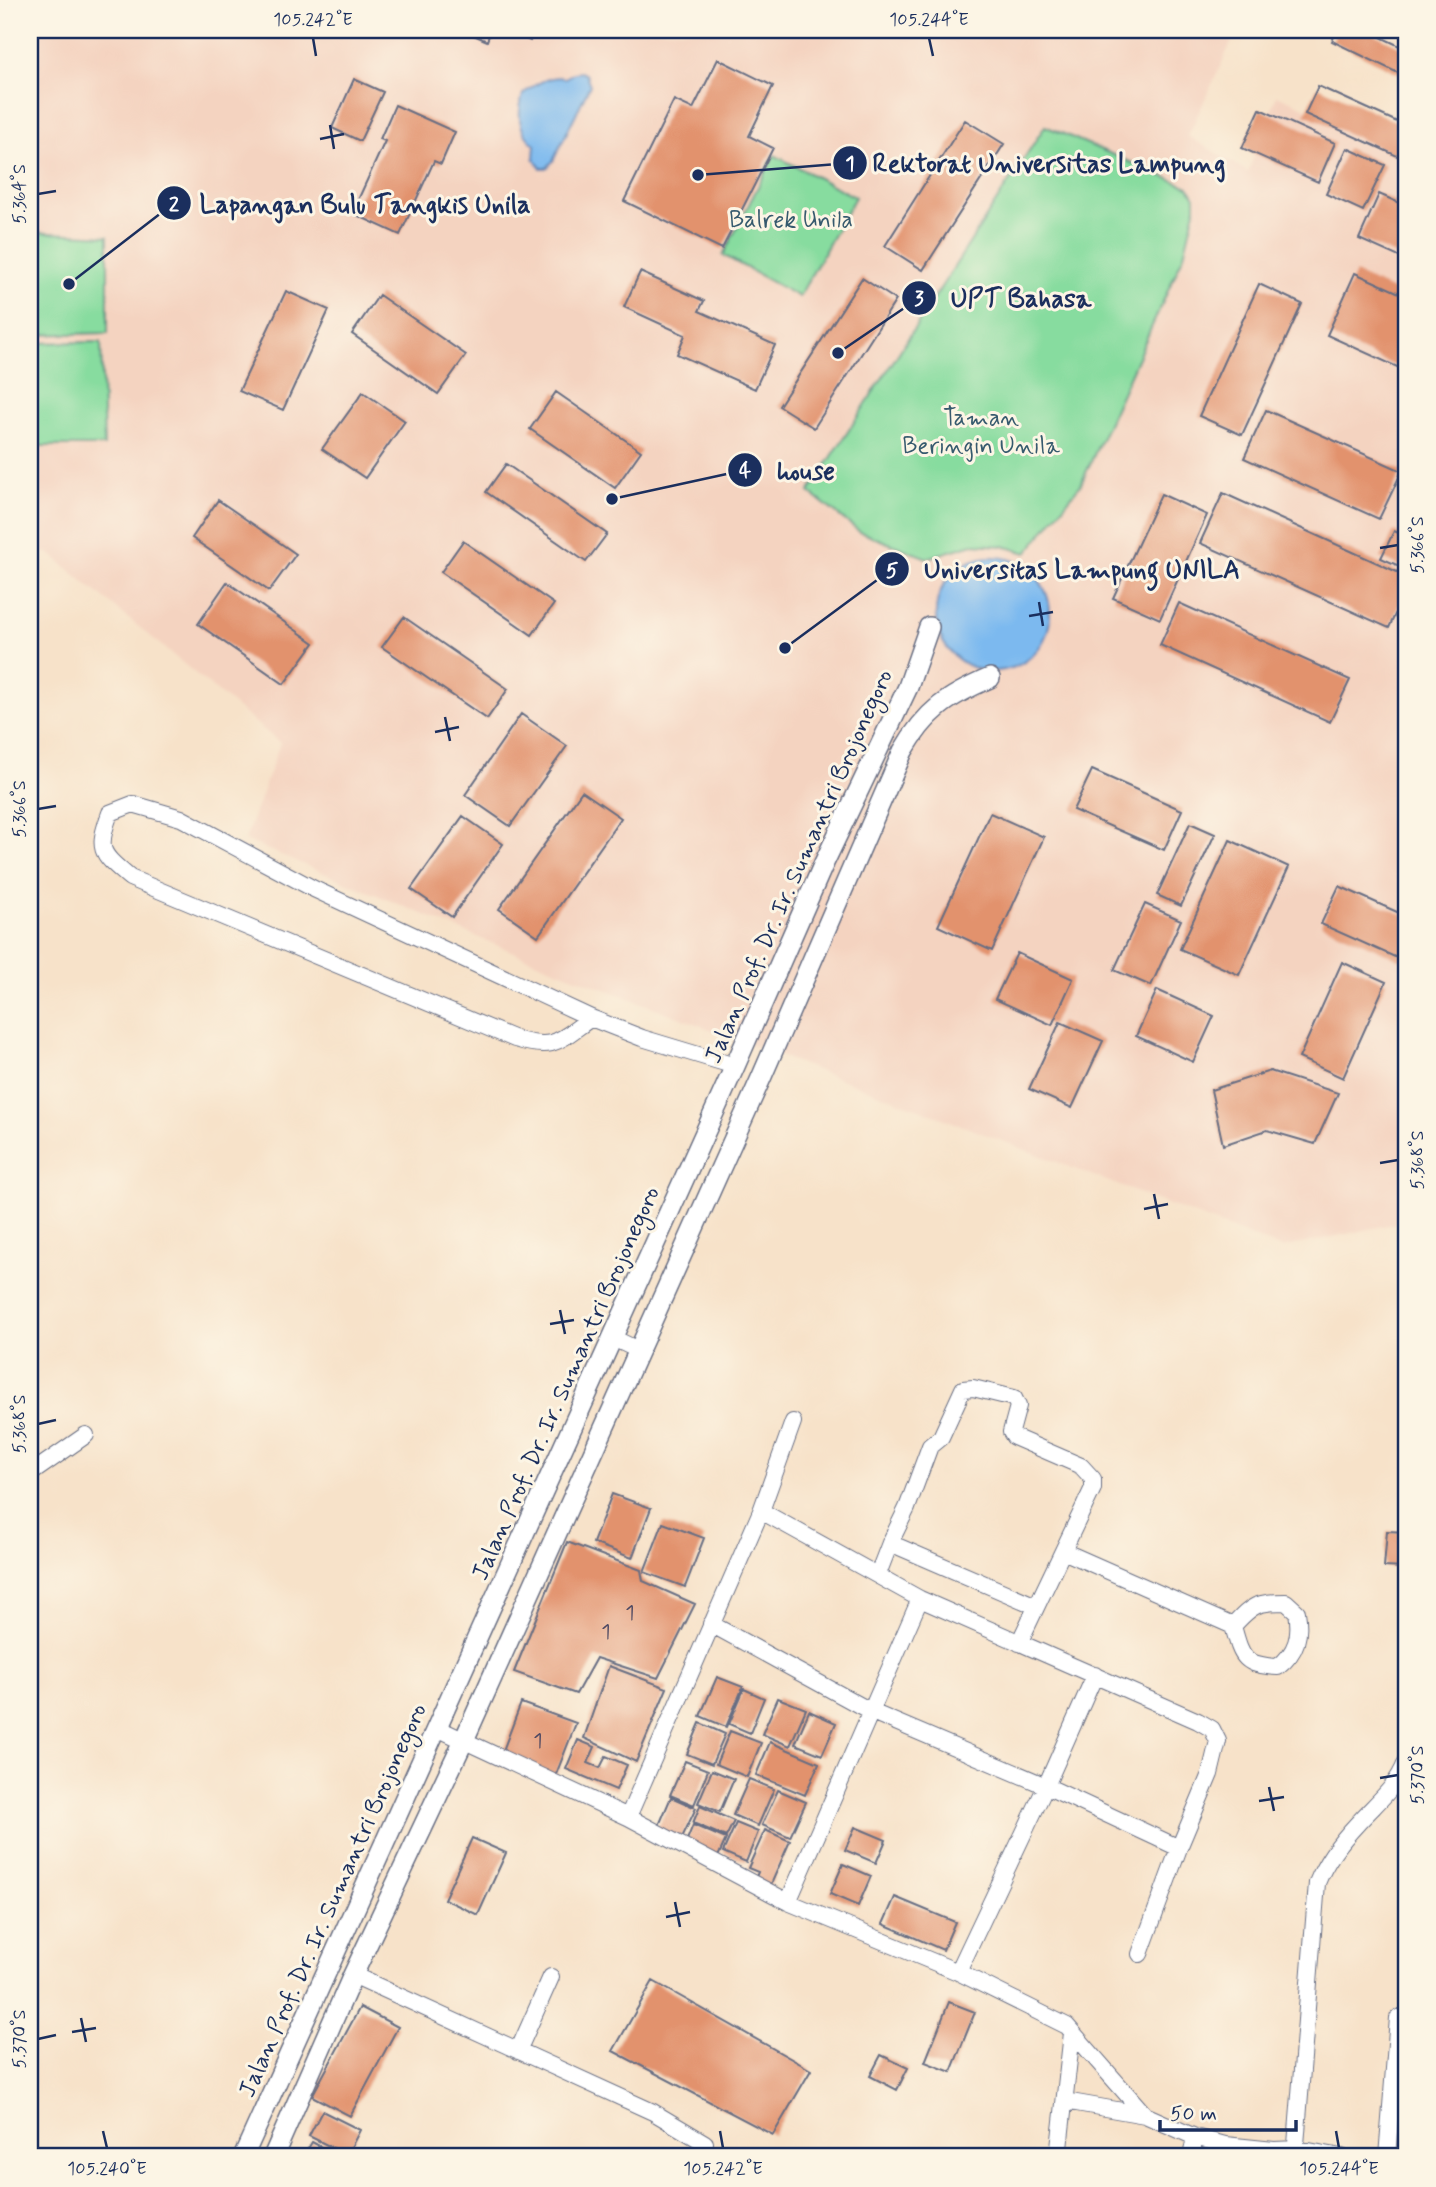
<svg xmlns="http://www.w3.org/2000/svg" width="1436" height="2187" viewBox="0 0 1436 2187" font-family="Mynerve,sans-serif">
<rect width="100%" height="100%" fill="#fcf5e5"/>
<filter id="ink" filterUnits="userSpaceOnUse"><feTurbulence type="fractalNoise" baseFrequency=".0143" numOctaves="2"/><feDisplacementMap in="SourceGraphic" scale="14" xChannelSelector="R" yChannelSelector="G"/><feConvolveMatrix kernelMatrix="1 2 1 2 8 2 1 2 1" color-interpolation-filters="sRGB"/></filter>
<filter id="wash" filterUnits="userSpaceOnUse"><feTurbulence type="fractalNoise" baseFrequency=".00686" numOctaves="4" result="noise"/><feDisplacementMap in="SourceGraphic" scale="28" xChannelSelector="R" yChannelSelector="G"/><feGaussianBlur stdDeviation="1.57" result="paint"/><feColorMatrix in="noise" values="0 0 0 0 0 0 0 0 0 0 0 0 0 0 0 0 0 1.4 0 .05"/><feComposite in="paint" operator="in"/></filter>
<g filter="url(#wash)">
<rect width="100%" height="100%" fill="#f7e2c9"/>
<path fill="#f4d3c0" d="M 30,30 L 1237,30 L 1188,136 L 1248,172 L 1277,95 L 1406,153 L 1406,1221 L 1282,1248 L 566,974 L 245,840 L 280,743 L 49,553 L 30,551 Z"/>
<path fill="#87dc9f" stroke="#51867e" stroke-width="2" d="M 1045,126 L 1189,187 L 1195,197 L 1195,210 L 1184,255 L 1081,484 L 1027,553 L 1003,546 L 973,544 L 927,558 L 860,532 L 809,492 Z
M 774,155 L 855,197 L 799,297 L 723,255 Z
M 30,232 L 108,236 L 108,333 L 30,335 Z
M 101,342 L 104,446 L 30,446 L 30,343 Z"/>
<path fill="#7bb9ef" stroke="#4b74a6" stroke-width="2" d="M 581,72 L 586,75 L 590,85 L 553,161 L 547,168 L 541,168 L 534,158 L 535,145 C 518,131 517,115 523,94 C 535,84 550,74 565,78 L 574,73 Z
M936 614a57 57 0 1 1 114 0a57 57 0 1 1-114 0Z"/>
<g id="blocks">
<path fill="#e2926d" d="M 462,30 L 491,30 L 487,41 Z
M 506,30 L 535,30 L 530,41 Z
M 1337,30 L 1366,30 L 1406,49 L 1406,66 L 1402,75 L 1332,41 Z
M 718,59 L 773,86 L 749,136 L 773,148 L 722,249 L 624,201 L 674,100 L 693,109 Z
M 354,79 L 383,92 L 360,141 L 332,128 Z
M 1318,86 L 1406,126 L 1406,160 L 1305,114 Z
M 395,105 L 455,132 L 441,164 L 434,161 L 400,235 L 352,213 L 385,141 L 380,139 Z
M 1260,109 L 1335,143 L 1318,182 L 1242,148 Z
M 965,120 L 1004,144 L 923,270 L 885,246 Z
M 1347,148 L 1385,165 L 1363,211 L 1326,194 Z
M 1379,194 L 1406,206 L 1406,241 L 1399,257 L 1359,239 Z
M 640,272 L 704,301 L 699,311 L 775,345 L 755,389 L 677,354 L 685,335 L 624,307 Z
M 1355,273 L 1406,296 L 1406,371 L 1327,335 Z
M 862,278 L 896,300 L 814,428 L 779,406 Z
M 1259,284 L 1302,304 L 1242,435 L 1199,416 Z
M 286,291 L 329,310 L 283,410 L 239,391 Z
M 379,295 L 466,355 L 438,394 L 352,334 Z
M 363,392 L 405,421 L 365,478 L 322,449 Z
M 556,392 L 641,451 L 615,488 L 530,429 Z
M 1266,410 L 1402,471 L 1379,519 L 1244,458 Z
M 506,464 L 607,534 L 586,562 L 486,492 Z
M 1223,493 L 1406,576 L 1406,590 L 1389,628 L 1200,543 Z
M 1161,494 L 1207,515 L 1160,619 L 1113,598 Z
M 218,500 L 296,554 L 269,591 L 192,538 Z
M 1394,531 L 1406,536 L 1406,569 L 1381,558 Z
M 463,541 L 554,604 L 532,635 L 441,572 Z
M 227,582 L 314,643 L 284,684 L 198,624 Z
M 1179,603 L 1350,680 L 1330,722 L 1160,645 Z
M 404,617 L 508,689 L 487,719 L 382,647 Z
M 521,714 L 567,746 L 510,826 L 465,795 Z
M 1092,770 L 1182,810 L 1164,850 L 1073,810 Z
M 582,791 L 621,818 L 538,936 L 499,909 Z
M 990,813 L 1044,837 L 992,951 L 938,926 Z
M 463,816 L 503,844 L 452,917 L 411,889 Z
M 1190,823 L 1215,834 L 1181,906 L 1157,895 Z
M 1230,840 L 1289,867 L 1239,975 L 1180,949 Z
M 1339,886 L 1406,916 L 1406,962 L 1321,924 Z
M 1145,904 L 1181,920 L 1151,986 L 1114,970 Z
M 1017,953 L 1073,979 L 1052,1025 L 995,999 Z
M 1342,962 L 1386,982 L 1343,1078 L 1299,1058 Z
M 1157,990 L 1214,1016 L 1193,1062 L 1136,1036 Z
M 1060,1022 L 1103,1041 L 1072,1108 L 1029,1089 Z
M 1270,1071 L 1338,1093 L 1315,1144 L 1267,1130 L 1223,1145 L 1211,1090 Z
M 612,1494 L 651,1508 L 632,1558 L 593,1543 Z
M 663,1523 L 704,1538 L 685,1587 L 644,1572 Z
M 1387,1531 L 1406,1532 L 1406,1568 L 1384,1567 Z
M 567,1542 L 641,1570 L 643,1581 L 695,1604 L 658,1678 L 596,1658 L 576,1694 L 514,1672 Z
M 609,1666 L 667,1688 L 636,1762 L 584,1738 Z
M 717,1677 L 743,1687 L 726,1727 L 700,1716 Z
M 744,1689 L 764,1698 L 750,1733 L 729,1724 Z
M 778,1698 L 806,1709 L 790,1746 L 762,1734 Z
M 521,1703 L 576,1723 L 555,1777 L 501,1756 Z
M 809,1711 L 836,1723 L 822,1755 L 795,1744 Z
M 700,1723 L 725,1734 L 712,1764 L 687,1754 Z
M 730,1731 L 761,1743 L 747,1777 L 716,1764 Z
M 578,1740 L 595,1747 L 588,1763 L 600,1768 L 606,1756 L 627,1765 L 616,1790 L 566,1769 Z
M 770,1742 L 819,1763 L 805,1795 L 756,1775 Z
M 685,1761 L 708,1770 L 694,1805 L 670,1795 Z
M 712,1770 L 734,1779 L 720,1812 L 698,1803 Z
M 749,1779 L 774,1789 L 758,1826 L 733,1815 Z
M 778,1790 L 806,1802 L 790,1837 L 762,1825 Z
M 671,1797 L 696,1808 L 680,1842 L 657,1830 Z
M 700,1806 L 734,1821 L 726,1837 L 693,1823 Z
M 736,1823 L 758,1832 L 746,1862 L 723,1852 Z
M 693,1825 L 726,1839 L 717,1859 L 685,1845 Z
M 855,1827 L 886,1840 L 876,1863 L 845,1850 Z
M 765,1830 L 790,1841 L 769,1889 L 754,1882 L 758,1872 L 748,1868 Z
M 472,1838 L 506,1853 L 478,1915 L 444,1899 Z
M 843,1864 L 871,1876 L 858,1906 L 830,1894 Z
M 895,1897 L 955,1922 L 943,1950 L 883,1924 Z
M 653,1981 L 811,2070 L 773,2135 L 613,2051 Z
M 949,2002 L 975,2012 L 951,2072 L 925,2062 Z
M 360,2007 L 398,2027 L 350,2116 L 312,2096 Z
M 881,2055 L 908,2068 L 897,2090 L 870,2076 Z
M 322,2111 L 360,2130 L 347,2155 L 309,2136 Z
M 312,2142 L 340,2157 L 303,2157 Z"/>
</g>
</g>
<g filter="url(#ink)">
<use href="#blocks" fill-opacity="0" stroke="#686e83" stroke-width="2"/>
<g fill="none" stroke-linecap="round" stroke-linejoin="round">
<defs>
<path id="minor" d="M 591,1018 C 558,1041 555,1051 515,1039 L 130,878 C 101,853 96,851 110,813 L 133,804 L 181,818 L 314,889 L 591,1018 L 642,1038 L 735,1066
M 613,1338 L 638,1350
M 30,1474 L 86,1435
M 761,1511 L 920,1599 L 1198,1721 L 1212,1729 L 1218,1741 L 1210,1774 L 1179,1848 L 1140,1954
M 890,1543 L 1036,1606
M 1063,1551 L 1233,1626 C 1253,1604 1257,1602 1286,1602 L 1297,1612 C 1301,1635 1297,1652 1278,1667 C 1243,1665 1242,1658 1233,1626
M 878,1574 L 890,1543 L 907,1508 L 930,1446 L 941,1437 L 963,1389 L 973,1388 L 1014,1398 L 1018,1406 L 1011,1432 L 1014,1437 L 1081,1466 L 1093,1479 L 1093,1488 L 1019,1643
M 711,1624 L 872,1712 L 1046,1786 L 1179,1848
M 437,1728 L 628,1817 L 788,1902 L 958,1972 L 1067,2026 L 1145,2115 L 1195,2137 L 1225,2145 L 1274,2150 L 1298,2149 L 1342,2157
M 628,1817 L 761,1511 L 793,1422
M 788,1902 L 920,1599
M 958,1972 L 1046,1786 L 1095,1675
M 353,1975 L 653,2112 L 705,2143
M 518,2051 L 551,1977
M 1065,2101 L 1145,2115
M 1058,2157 L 1072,2033
M 1191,2157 L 1195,2137
M 1295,2157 L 1317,1883 C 1326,1860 1341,1841 1358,1823 C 1376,1803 1397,1787 1406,1762
M 1387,2157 L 1398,2018"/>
<path id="tertiary" d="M 243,2157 L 735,1066 L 824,863 L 908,687 L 929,627
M 273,2157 L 353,1975 L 464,1740 L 762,1076 L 903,751 C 926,711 948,696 990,678"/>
</defs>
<use href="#minor" stroke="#686e83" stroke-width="18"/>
<use href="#tertiary" stroke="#686e83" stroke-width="22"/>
<use href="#minor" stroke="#fff" stroke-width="16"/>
<use href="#tertiary" stroke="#fff" stroke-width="19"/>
</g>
</g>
<path fill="none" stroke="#1b2f5e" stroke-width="2.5" d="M 313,38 L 316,56M 929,38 L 933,56M 330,125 L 334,149M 320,139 L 344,134M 38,194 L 56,191M 1380,548 L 1398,545M 1039,602 L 1043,626M 1029,616 L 1053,612M 445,717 L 450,741M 435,732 L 459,727M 38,809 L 56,806M 1380,1163 L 1398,1160M 1154,1194 L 1159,1219M 1144,1209 L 1168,1204M 560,1310 L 565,1334M 550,1324 L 574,1320M 38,1424 L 56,1420M 1380,1778 L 1398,1775M 1269,1787 L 1274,1811M 1259,1801 L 1284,1797M 675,1902 L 680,1927M 666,1917 L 690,1912M 81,2018 L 86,2042M 72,2032 L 96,2028M 38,2039 L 56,2035M 103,2131 L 107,2148M 720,2131 L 723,2148M 1336,2131 L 1339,2148"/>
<g text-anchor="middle" stroke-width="6" stroke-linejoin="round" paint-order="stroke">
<g font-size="21" fill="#4d4862">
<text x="630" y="1619">1</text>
<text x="606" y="1638">1</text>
<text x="538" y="1747">1</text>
</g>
<g font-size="24" fill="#365a6e" stroke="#fcf5e5">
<text x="791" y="227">Balrek Unila</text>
<text x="981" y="425">Taman<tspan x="981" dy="28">Beringin Unila</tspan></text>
</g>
<g font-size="24" fill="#1b2f5e" stroke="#fcf5e5">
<text transform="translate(798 866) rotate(-66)" y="8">Jalan Prof. Dr. Ir. Sumantri Brojonegoro</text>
<text transform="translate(565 1383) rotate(-66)" y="8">Jalan Prof. Dr. Ir. Sumantri Brojonegoro</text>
<text transform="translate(332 1900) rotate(-66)" y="8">Jalan Prof. Dr. Ir. Sumantri Brojonegoro</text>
</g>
</g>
<path fill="none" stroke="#1b2f5e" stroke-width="2.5" d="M698 175L850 163M69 284L174 203M838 353L919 298M612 499L745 470M785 648L892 569"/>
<g fill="#1b2f5e" stroke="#fcf5e5" stroke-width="2.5">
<circle cx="698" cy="175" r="7"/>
<circle cx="69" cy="284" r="7"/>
<circle cx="838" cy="353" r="7"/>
<circle cx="612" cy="499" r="7"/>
<circle cx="785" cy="648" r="7"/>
<circle cx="850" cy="163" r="18"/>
<circle cx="174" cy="203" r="18"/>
<circle cx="919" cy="298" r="18"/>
<circle cx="745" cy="470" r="18"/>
<circle cx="892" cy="569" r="18"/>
</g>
<g font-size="21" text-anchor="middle" font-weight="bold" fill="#fff">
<text x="850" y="170">1</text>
<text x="174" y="211">2</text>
<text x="919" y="305">3</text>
<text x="745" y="477">4</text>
<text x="892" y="577">5</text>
</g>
<g font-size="26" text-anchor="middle" font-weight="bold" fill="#1b2f5e" stroke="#fcf5e5" stroke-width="6" stroke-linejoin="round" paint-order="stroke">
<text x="1049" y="172">Rektorat Universitas Lampung</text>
<text x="365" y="213">Lapangan Bulu Tangkis Unila</text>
<text x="1021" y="307">UPT Bahasa</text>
<text x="806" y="479">house</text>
<text x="1082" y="578">Universitas Lampung UNILA</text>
</g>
<rect width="1436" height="2187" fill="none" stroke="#fcf5e5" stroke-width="77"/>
<path d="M1160 2120v10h136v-10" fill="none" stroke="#1b2f5e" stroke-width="3.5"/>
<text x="1170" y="2120" font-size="21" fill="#1b2f5e" stroke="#fcf5e5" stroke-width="5" paint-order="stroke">50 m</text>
<rect x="38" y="38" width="1360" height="2110" fill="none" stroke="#1b2f5e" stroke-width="2.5"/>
<g font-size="18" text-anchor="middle" fill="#1b2f5e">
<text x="313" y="25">105.242°E</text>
<text x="929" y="25">105.244°E</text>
<text transform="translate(19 194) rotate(-90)" y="6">5.364°S</text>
<text transform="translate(1417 545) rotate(-90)" y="6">5.366°S</text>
<text transform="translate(19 809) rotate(-90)" y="6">5.366°S</text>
<text transform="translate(1417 1160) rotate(-90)" y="6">5.368°S</text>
<text transform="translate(19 1424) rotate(-90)" y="6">5.368°S</text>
<text transform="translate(1417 1775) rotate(-90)" y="6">5.370°S</text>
<text transform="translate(19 2039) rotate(-90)" y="6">5.370°S</text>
<text x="107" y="2174">105.240°E</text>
<text x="723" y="2174">105.242°E</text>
<text x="1339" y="2174">105.244°E</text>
</g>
</svg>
